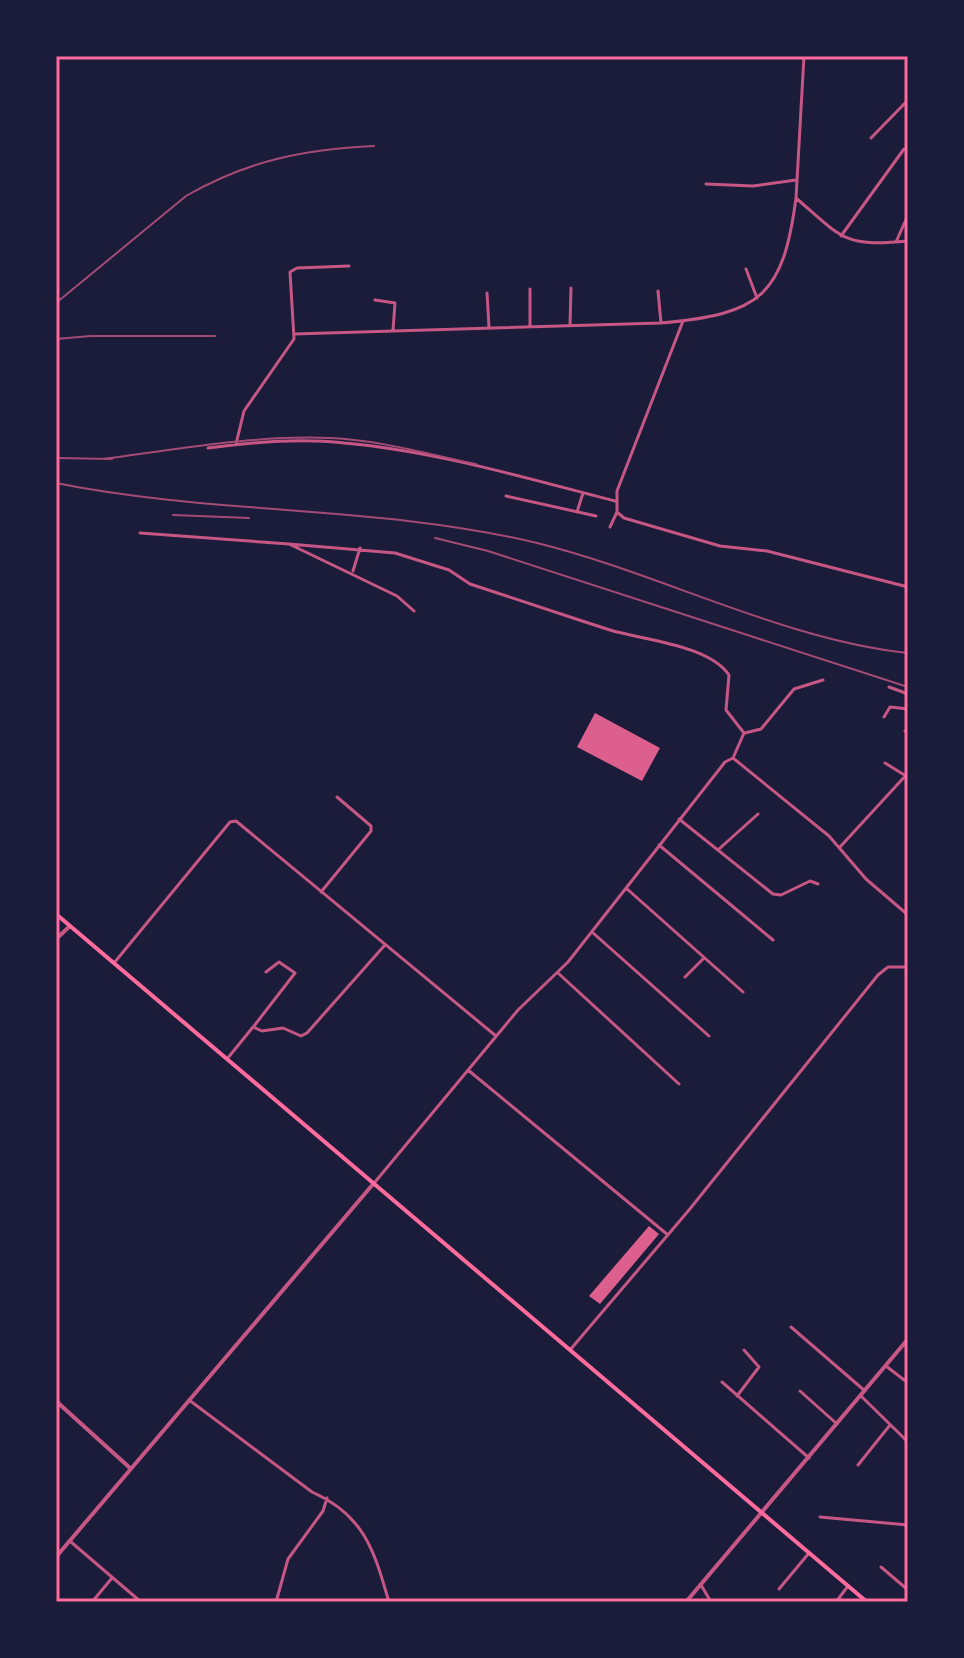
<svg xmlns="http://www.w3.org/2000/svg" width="964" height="1658" viewBox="0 0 964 1658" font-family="'DejaVu Sans',sans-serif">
<rect width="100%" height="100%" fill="#1b1b3a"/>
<path fill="#dd5f8e" d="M 595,713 L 660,748 L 642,781 L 577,747 Z
M 649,1226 L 659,1234 L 600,1304 L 589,1296 Z"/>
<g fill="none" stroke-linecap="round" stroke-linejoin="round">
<path stroke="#c65784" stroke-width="3" d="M 804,56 L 796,198 C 843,239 844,247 908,241
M 871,138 L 908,100
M 706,184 L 753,186 L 796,180
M 841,236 L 904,149
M 896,242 L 908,215
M 746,269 L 757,298
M 530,289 L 530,326
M 658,291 L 661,323
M 487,293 L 489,327
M 375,300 L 395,303 L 393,330
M 683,321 L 617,491 L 617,512 L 624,518 L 720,546 L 767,551 L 908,587
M 570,325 L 571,288
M 294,334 L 661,323 C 761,314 783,296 796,198
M 236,444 L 244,411 L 294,339 L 290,272 L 297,268 L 349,266
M 208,448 C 252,442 299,438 344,443 C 435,451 526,478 615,501
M 506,496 L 596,516
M 577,512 L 583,493
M 610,527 L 617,512
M 140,533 L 289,544 L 397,596 L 414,611
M 289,544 L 395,553 L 449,570 L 470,584 C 516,599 563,615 610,630 C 643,640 709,645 729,675 L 726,710 L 744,733 L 733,758
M 353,571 L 360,548
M 889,687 L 908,694
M 884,717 L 890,707 L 908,709
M 905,731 L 908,734
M 745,733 L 761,729 L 794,689 L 823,680
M 733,758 L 829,836 L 866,879 L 908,915
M 885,763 L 906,776
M 679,819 L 773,894 L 781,895 L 810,881 L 818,884
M 659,845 L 773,940
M 840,847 L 908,773
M 719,849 L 758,814
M 626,888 L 743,992
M 321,892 L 371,831 L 371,826 L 337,797
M 592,932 L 709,1036
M 114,963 L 230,822 L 236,821 L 496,1036
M 558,973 L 679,1084
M 685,977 L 704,958
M 254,1026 L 295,973 L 279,962 L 266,972
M 227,1059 L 253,1027 L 262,1031 L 283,1028 L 301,1036 L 307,1033 L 384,946
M 468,1070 L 668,1235
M 375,1182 L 518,1010 L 568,962 L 725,762 L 733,758
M 791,1327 L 865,1391
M 570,1350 L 689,1210 L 878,975 L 888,967 L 908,967
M 886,1366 L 908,1383
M 722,1382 L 809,1458
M 800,1391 L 837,1424
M 737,1396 L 759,1367 L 744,1350
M 861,1396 L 908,1442
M 189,1400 L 312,1492 C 364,1515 374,1550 389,1602
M 858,1465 L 890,1425
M 820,1517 L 908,1525
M 71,1542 L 141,1602
M 881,1567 L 908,1590
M 701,1585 L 711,1602
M 779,1589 L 809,1553
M 92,1602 L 112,1578
M 276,1602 L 288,1559 L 323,1511 L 327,1498
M 836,1602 L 848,1586"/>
<path stroke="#c65784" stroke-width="4" d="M 56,939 L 70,926
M 56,1401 L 130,1468
M 56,1557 L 374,1183
M 686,1602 L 908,1339"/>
<path stroke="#ff6b9d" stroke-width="4" d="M 56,914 L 867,1602"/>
<path stroke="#a44b75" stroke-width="2" d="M 56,303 L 186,196 C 247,161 304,149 374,146
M 56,339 L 91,336 L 215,336
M 56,458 L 112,459
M 103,459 C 178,449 254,435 330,438 C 379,440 428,454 476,464
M 56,483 C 214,515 380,505 537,543 C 659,573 784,640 908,653
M 173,515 L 249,518
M 435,538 L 488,551 L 908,687"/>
</g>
<rect width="964" height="1658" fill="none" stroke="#1b1b3a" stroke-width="116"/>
<rect x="58" y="58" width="848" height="1542" fill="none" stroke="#ff6b9d" stroke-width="3"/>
</svg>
